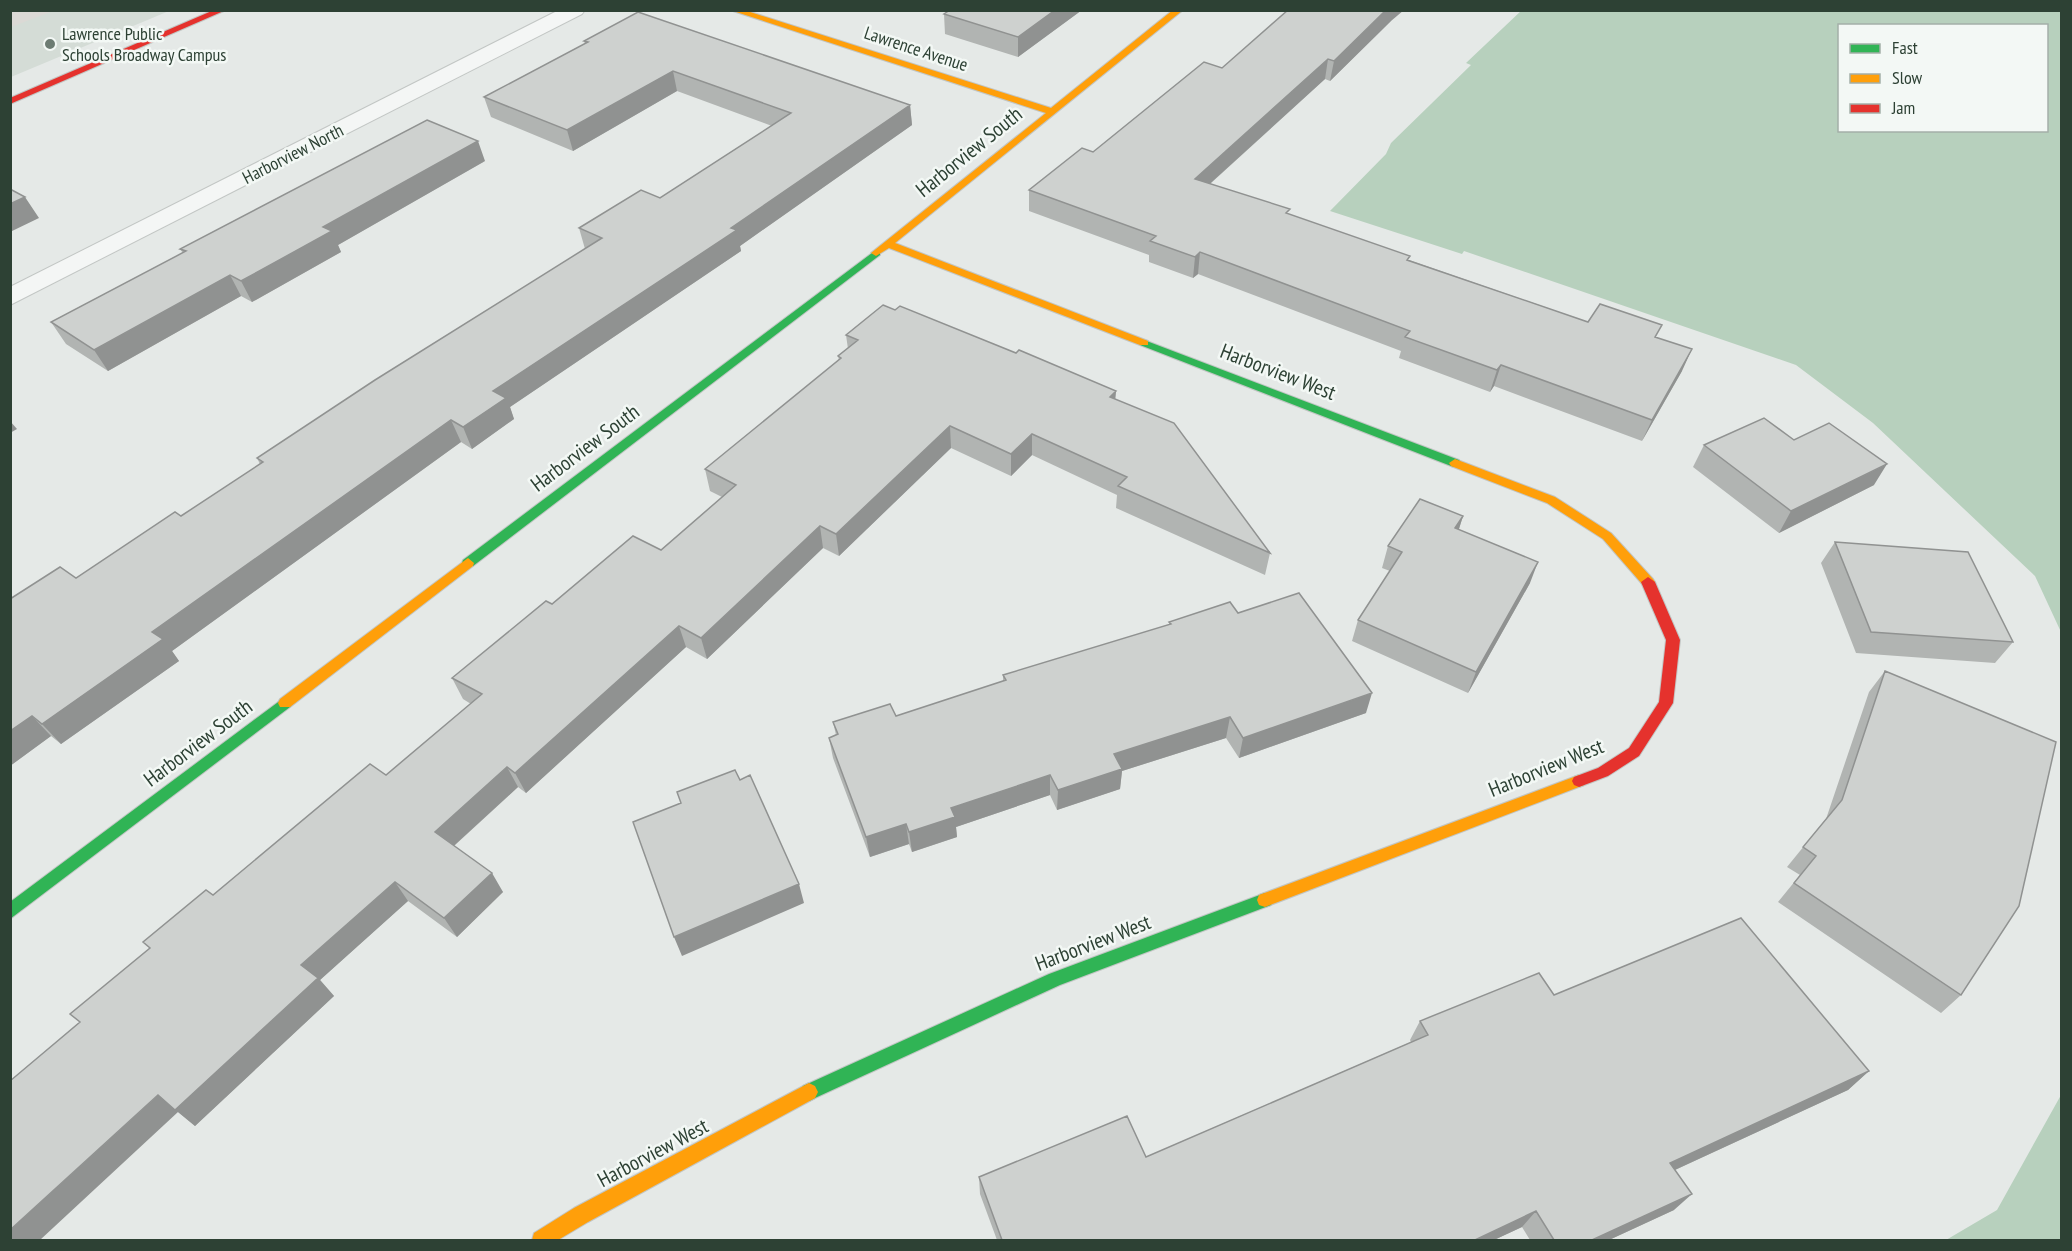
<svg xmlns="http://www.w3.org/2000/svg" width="2072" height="1251" viewBox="0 0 2072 1251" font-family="'PT Sans Narrow',sans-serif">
<rect width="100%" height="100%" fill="#e5e9e7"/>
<path fill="#d4dcd6" d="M 11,11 L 169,11 L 11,77 Z"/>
<path fill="#dbd9d5" d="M 11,10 L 52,10 L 53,11 L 11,27 Z"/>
<path fill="#b7d0bd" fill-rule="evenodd" d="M 1522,10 L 2061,11 L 2061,632 L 2035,576 L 1873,423 L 1796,365 L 1464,251 L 1462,254 L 1330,211 L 1386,154 L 1391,143 L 1471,65 L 1466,63 ZM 1840,26 L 2046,26 L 2046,130 L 1840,130 Z
M 2061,1095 L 2061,1240 L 1946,1240 L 1997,1210 Z"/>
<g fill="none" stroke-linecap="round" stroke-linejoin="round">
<defs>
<path id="street" d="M 559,10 L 585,10 L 582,14 L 10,305 L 10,287 Z"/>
<path id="fast" d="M 876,250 L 880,251 L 880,255 L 473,566 L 463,566 L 462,563 L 463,560 Z
M 1144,340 L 1459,460 L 1461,463 L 1455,467 L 1451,466 L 1140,345 L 1140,341 Z
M 285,697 L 290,699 L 292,703 L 290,707 L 10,919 L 10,902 Z
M 1265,893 L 1271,895 L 1273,900 L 1271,905 L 1060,985 L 815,1098 L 809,1101 L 803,1098 L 800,1092 L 803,1086 L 1049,974 Z"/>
<path id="slow" d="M 730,10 L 744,10 L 1051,108 L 1173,10 L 1183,10 L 895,243 L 1148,341 L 1148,345 L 1140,345 L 889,248 L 876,256 L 871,253 L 1046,113 Z
M 1455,459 L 1555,497 L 1611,533 L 1653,579 L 1655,582 L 1653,585 L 1643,585 L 1603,539 L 1547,503 L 1451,466 L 1449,463 Z
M 468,558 L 474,563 L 473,566 L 290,707 L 280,707 L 278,703 L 280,699 Z
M 1579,775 L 1584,777 L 1586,781 L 1584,785 L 1265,907 L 1259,905 L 1257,900 L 1259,895 Z
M 809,1083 L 815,1086 L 818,1092 L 815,1098 L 588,1222 L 558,1240 L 532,1240 L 534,1233 L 574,1208 Z"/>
<path id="jam" d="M 214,10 L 226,10 L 10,104 L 10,98 Z
M 1648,577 L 1655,582 L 1680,640 L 1673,703 L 1639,756 L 1608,776 L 1579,787 L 1574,785 L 1572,781 L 1574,777 L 1598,768 L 1629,748 L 1659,702 L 1666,640 L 1641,582 Z"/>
</defs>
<use href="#street" stroke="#c2c6c4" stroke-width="2"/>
<use href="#fast" stroke="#c2c6c4" stroke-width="2"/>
<use href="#slow" stroke="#c2c6c4" stroke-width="2"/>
<use href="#jam" stroke="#c2c6c4" stroke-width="2"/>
<use href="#street" fill="#f4f6f5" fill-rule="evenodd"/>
<use href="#fast" fill="#30b455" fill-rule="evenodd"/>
<use href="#slow" fill="#ff9f0a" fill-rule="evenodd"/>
<use href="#jam" fill="#e5322d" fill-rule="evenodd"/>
</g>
<path fill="#b1b4b2" d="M 950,10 L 1082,10 L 1018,57 L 945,34 L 944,14 Z
M 1391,21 L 1330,81 L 1325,79 L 1210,184 L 1409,260 L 1588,322 L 1656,338 L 1682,371 L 1642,441 L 1494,386 L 1490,392 L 1399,358 L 1401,351 L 1198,274 L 1193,278 L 1149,262 L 1149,255 L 1029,211 L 1029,190 L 1093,152 L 1222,68 Z
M 584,41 L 910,105 L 912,125 L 740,246 L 741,251 L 510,407 L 514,419 L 472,449 L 461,442 L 172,651 L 179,661 L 61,744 L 51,736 L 10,766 L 10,599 L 76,578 L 181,516 L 260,464 L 257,458 L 585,249 L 579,228 L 660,198 L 772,126 L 677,91 L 573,151 L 491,117 L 484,97 L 585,44 Z
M 485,161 L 338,245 L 341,252 L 252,302 L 241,296 L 108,371 L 66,344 L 51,322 L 183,253 L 180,249 Z
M 846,335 L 1016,353 L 1116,391 L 1115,399 L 1270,553 L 1265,575 L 1116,508 L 1117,495 L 1032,455 L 1011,476 L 951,448 L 839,556 L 823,548 L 707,659 L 686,647 L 526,793 L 518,787 L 454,846 L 503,892 L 457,937 L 408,901 L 320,980 L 334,996 L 195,1126 L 178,1112 L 80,1022 L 150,948 L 143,942 L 213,895 L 386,775 L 471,704 L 463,699 L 452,678 L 552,604 L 661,550 L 722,497 L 710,491 L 705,469 L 839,360 L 838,356 L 848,349 Z
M 1794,440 L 1874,485 L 1779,533 L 1693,467 L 1704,445 Z
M 1463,516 L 1459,529 L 1530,583 L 1468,693 L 1352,641 L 1358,620 L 1390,571 L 1382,568 L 1388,546 Z
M 1835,542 L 2013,642 L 1995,663 L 1856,653 L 1821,563 Z
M 1238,613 L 1366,713 L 1239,758 L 1226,738 L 1122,771 L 1120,789 L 1057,810 L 1050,795 L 956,827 L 957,837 L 912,852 L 909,844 L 870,857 L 833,758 L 829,738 L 836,735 L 833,722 L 896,716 L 1003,681 L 1003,675 L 1169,625 L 1169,622 Z
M 1885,671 L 1961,995 L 1941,1013 L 1778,902 L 1800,875 L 1787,867 L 1826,819 L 1869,692 Z
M 1554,995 L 1869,1071 L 1848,1090 L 1675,1170 L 1674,1210 L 1609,1240 L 1530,1240 L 1522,1227 L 1494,1240 L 997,1240 L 980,1194 L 979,1177 L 1146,1157 L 1411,1042 L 1410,1040 L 1420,1021 Z"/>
<path fill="#909291" d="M 1055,10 L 1082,10 L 1018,57 L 1018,37 Z
M 1386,10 L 1404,10 L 1391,21 L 1330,81 L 1334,61 Z
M 1328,59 L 1325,79 L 1193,199 L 1195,179 Z
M 673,71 L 677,91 L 573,151 L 567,130 Z
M 910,105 L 912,125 L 740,246 L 741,251 L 510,407 L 514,419 L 472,449 L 463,427 L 493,391 Z
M 478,141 L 485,161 L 338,245 L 341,252 L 252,302 L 241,281 L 323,227 Z
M 25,197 L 39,218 L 10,232 L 10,204 Z
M 1200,252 L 1198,274 L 1193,278 L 1195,257 Z
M 230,275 L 241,296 L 108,371 L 94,350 Z
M 1692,349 L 1682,371 L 1642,441 L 1652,420 Z
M 1501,365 L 1494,386 L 1490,392 L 1497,370 Z
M 1116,391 L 1114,413 L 1110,397 Z
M 451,420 L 461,442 L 172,651 L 179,661 L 61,744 L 42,724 L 152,632 Z
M 10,421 L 17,429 L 10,433 Z
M 950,426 L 951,448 L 839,556 L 836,534 Z
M 1032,434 L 1032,455 L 1011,476 L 1011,454 Z
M 1887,464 L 1874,485 L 1779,533 L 1791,511 Z
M 1463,516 L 1456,538 L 1455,528 Z
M 820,526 L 823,548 L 707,659 L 701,638 Z
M 1538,562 L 1530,583 L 1468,693 L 1476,672 Z
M 679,626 L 686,647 L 526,793 L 515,773 Z
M 1372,693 L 1366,713 L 1239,758 L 1243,738 Z
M 32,716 L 51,736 L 10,766 L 10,731 Z
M 1230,717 L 1226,738 L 1122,771 L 1120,789 L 1057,810 L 1058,790 L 1114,754 Z
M 507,767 L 518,787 L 447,852 L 435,832 Z
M 1050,775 L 1050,795 L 956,827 L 957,837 L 912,852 L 909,832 L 951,808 Z
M 906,824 L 909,844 L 870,857 L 866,837 Z
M 492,873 L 503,892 L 457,937 L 444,918 Z
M 395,882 L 408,901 L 320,980 L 334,996 L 195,1126 L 178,1112 L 40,1240 L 10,1240 L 10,1230 L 301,965 Z
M 799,884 L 804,903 L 682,956 L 674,937 Z
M 1869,1071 L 1848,1090 L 1653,1180 L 1670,1163 Z
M 1692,1194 L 1674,1210 L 1609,1240 L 1592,1240 Z
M 1536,1211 L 1522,1227 L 1494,1240 L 1475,1240 Z"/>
<path fill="#ced1cf" stroke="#909291" stroke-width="1.5" d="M 950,10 L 1055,10 L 1018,37 L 944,14 Z
M 1288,10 L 1386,10 L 1334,61 L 1328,59 L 1195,179 L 1290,209 L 1286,213 L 1410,256 L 1407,260 L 1588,322 L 1600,304 L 1662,325 L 1655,337 L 1692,349 L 1652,420 L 1501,365 L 1497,370 L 1405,337 L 1410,331 L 1200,252 L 1195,257 L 1150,241 L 1156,236 L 1029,190 L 1082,148 L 1093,152 L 1204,62 L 1222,68 Z
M 638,12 L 910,105 L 731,228 L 737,230 L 493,391 L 506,398 L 463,427 L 451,420 L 152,632 L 163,639 L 42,724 L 32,716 L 10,731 L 10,599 L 60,567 L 76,578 L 175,512 L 181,516 L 263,462 L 257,458 L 375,380 L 602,238 L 579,228 L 641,190 L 660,198 L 791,113 L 673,71 L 567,130 L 484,97 L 588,42 L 584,41 Z
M 427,120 L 478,141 L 323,227 L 332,231 L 241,281 L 230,275 L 94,350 L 51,322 L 186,251 L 180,249 Z
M 10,189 L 25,197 L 10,204 Z
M 883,305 L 895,310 L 900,306 L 1016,353 L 1019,350 L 1116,391 L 1110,397 L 1174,423 L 1270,553 L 1118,486 L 1127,477 L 1032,434 L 1011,454 L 950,426 L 836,534 L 820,526 L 701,638 L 679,626 L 515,773 L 507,767 L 435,832 L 492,873 L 444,918 L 395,882 L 301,965 L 318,978 L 175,1110 L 158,1095 L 10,1230 L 10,1081 L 80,1022 L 70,1014 L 150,948 L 143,942 L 206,890 L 213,895 L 370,764 L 386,775 L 482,694 L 452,678 L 546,601 L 552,604 L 633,536 L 661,550 L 736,485 L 705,469 L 841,358 L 838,356 L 858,340 L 846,335 Z
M 1764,418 L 1794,440 L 1829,423 L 1887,464 L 1791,511 L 1704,445 Z
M 1420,499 L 1463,516 L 1455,528 L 1538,562 L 1476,672 L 1358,620 L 1402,552 L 1388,546 Z
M 1835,542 L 1968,552 L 2013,642 L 1871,632 Z
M 1299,593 L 1372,693 L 1243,738 L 1230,717 L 1114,754 L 1122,769 L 1058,790 L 1050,775 L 951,808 L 955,817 L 909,832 L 906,824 L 866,837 L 829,738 L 838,734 L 833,722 L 890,704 L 896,716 L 1006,680 L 1003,675 L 1171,624 L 1169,622 L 1230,602 L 1238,613 Z
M 1885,671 L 2056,742 L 2019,906 L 1961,995 L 1794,883 L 1816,856 L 1803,847 L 1842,800 Z
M 735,770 L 740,780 L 750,775 L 799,884 L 674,937 L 633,822 L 681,803 L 677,792 Z
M 1741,918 L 1869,1071 L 1670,1163 L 1692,1194 L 1592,1240 L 1554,1240 L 1536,1211 L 1475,1240 L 1002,1240 L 979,1177 L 1127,1116 L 1146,1157 L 1428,1035 L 1420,1021 L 1539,973 L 1554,995 Z"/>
<circle fill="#6d7c73" stroke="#f3f8f5" stroke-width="2" cx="50" cy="44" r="6"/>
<g text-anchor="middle" stroke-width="5" stroke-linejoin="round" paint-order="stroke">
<g font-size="18" fill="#2d4134" stroke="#f3f8f5" text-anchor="start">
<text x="62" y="40">Lawrence Public<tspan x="62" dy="21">Schools Broadway Campus</tspan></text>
</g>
<g font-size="18" fill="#2d4134" stroke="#f3f8f5">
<text transform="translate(916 49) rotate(18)" y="6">Lawrence Avenue</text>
<text transform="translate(293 154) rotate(-27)" y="6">Harborview North</text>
</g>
<g font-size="21" fill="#2d4134" stroke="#f3f8f5">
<text transform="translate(969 152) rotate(-39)" y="7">Harborview South</text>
<text transform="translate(1278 372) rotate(21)" y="7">Harborview West</text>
<text transform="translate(585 448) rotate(-37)" y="7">Harborview South</text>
<text transform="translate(198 743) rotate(-37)" y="7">Harborview South</text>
<text transform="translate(1546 768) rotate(-22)" y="7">Harborview West</text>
<text transform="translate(1093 943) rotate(-21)" y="7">Harborview West</text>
<text transform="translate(653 1153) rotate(-28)" y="7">Harborview West</text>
</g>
</g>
<rect width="2072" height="1251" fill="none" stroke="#2d4134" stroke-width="24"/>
<rect x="1838" y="24" width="210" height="108" fill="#f3f8f5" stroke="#a4afa8" stroke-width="1.5"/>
<rect x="1850" y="44" width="30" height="9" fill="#30b455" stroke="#a4afa8" stroke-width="1.5"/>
<text x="1892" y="54" font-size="18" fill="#2d4134">Fast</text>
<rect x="1850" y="74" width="30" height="9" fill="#ff9f0a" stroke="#a4afa8" stroke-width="1.5"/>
<text x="1892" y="84" font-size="18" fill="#2d4134">Slow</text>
<rect x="1850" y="104" width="30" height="9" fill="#e5322d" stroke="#a4afa8" stroke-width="1.5"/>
<text x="1892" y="114" font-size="18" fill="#2d4134">Jam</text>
</svg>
